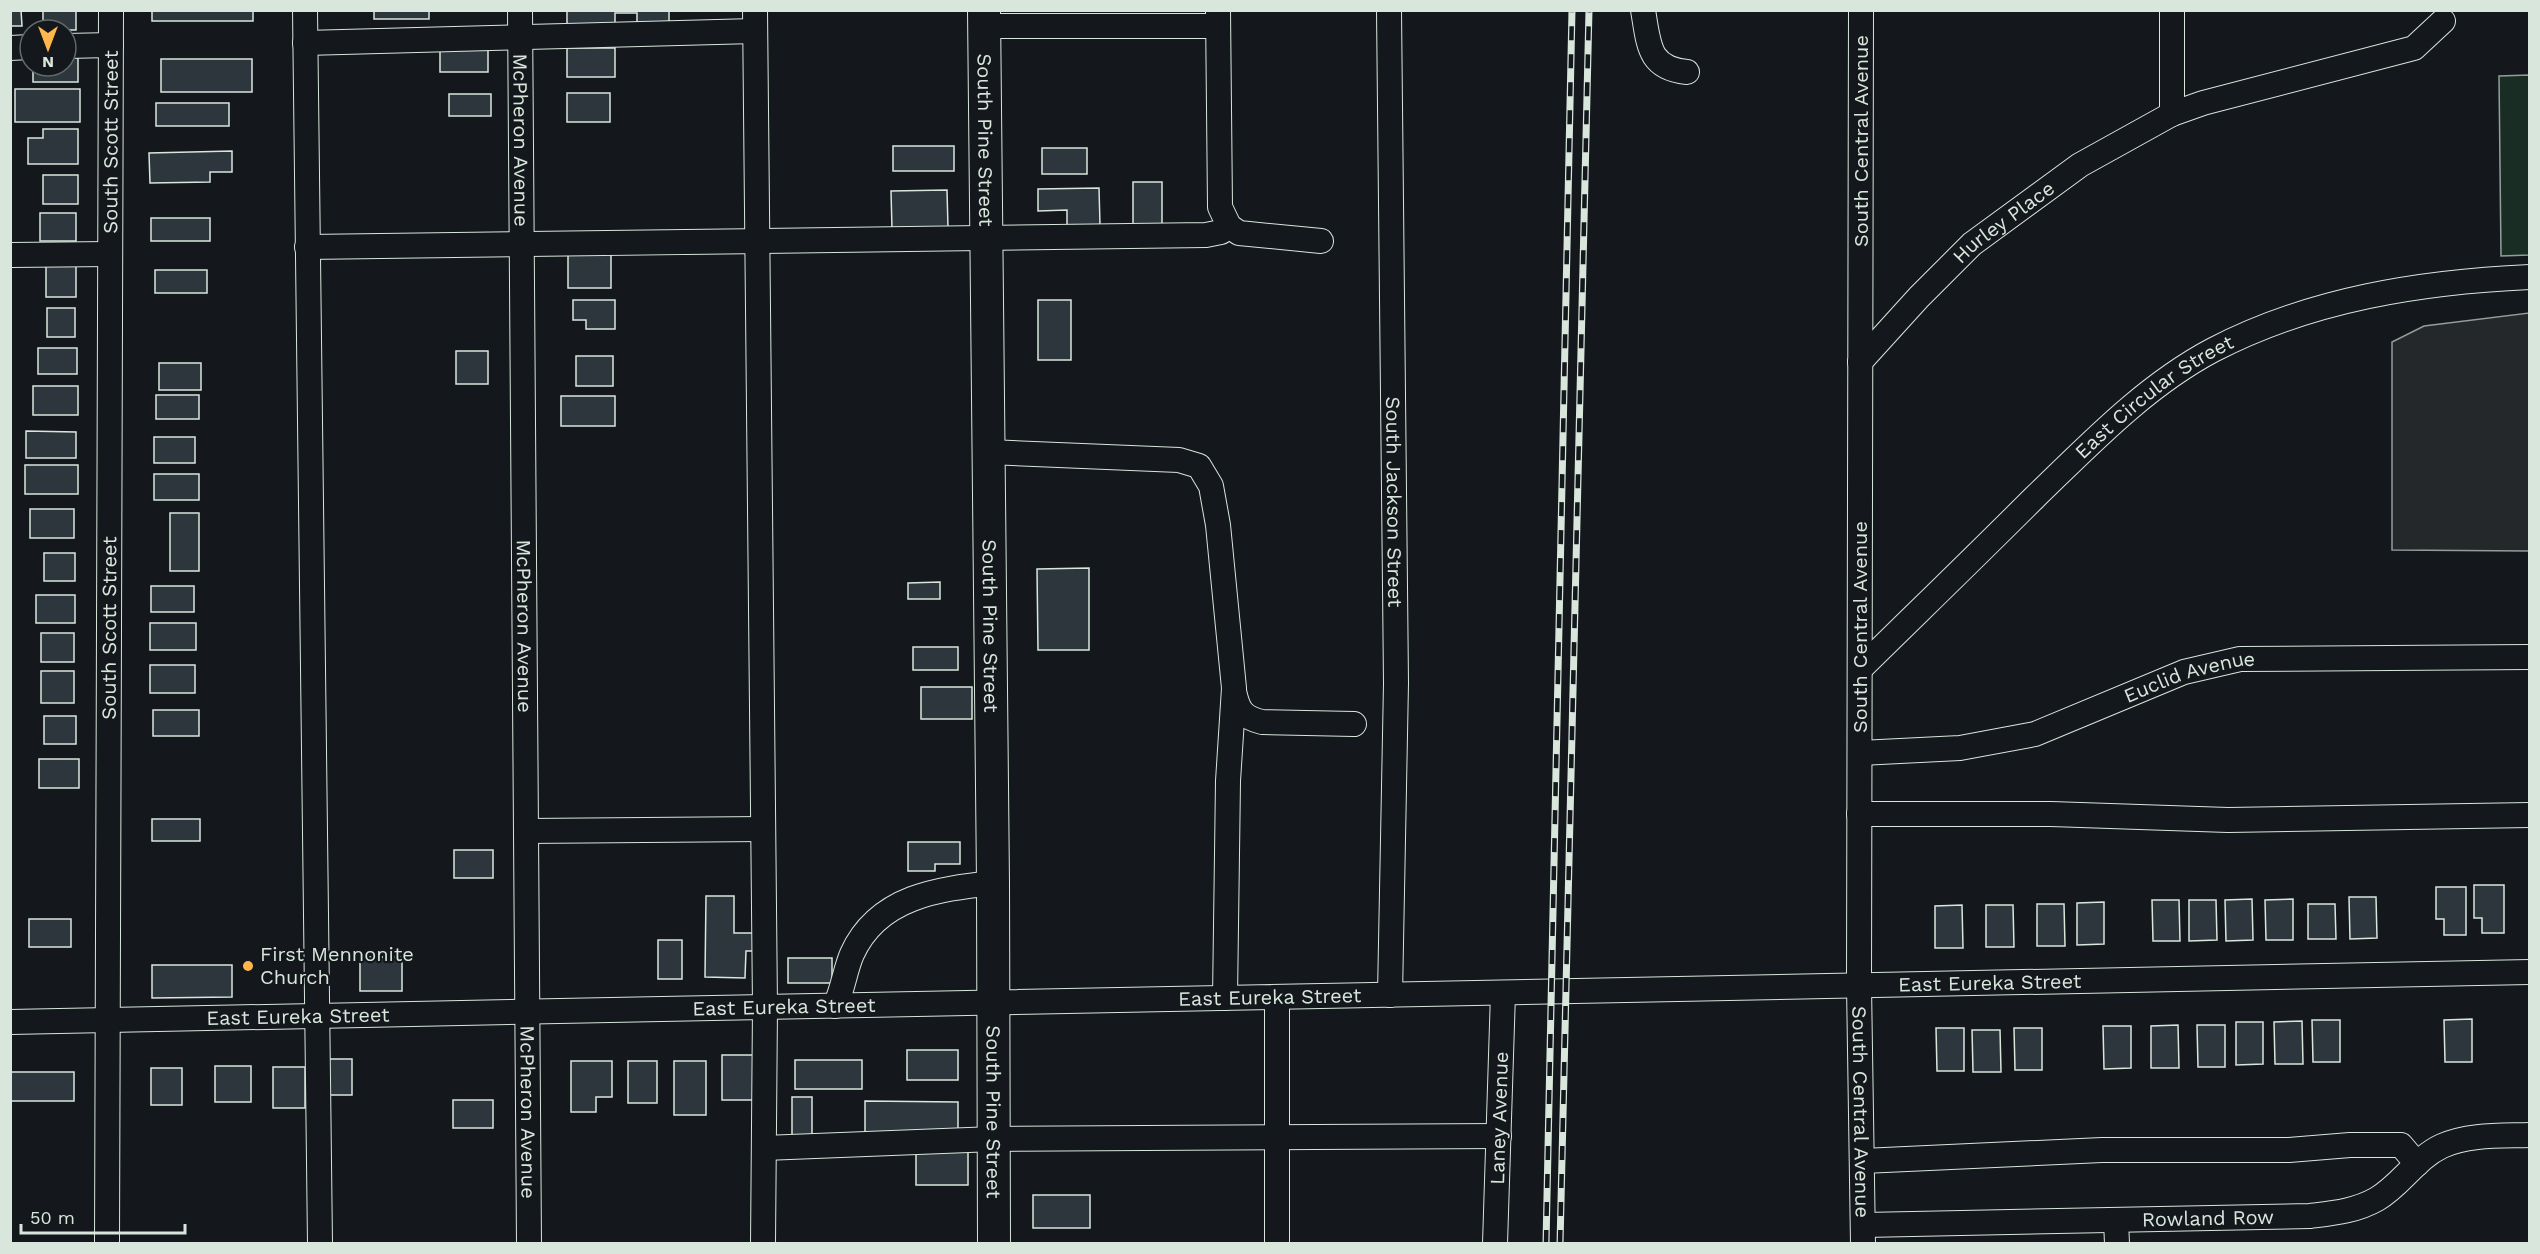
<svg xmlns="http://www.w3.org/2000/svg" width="2540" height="1254" viewBox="0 0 2540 1254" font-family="'Work Sans',sans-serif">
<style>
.green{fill:#1a2d24;stroke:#939e99;stroke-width:1.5}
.parking{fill:#24282b;stroke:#939e99;stroke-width:1.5}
.building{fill:#2c363c;stroke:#d8e6dc;stroke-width:1.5}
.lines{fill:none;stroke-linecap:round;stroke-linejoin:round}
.minor-casing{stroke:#d8e6dc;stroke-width:26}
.major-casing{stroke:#d8e6dc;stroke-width:34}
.minor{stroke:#14181c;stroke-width:24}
.major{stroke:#14181c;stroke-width:32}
.rail-casing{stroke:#d8e6dc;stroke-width:7}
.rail{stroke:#14181c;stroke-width:4.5;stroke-dasharray:14;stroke-linecap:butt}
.poi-dot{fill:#ffb74d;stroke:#14181c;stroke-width:2}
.labels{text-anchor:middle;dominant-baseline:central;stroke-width:4.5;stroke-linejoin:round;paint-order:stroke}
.street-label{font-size:20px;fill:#d8e6dc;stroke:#14181c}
.poi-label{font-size:20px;fill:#d8e6dc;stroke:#14181c;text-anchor:start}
</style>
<rect width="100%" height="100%" fill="#14181c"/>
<path class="green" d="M2529 75V255L2501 256 2499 76Z"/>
<path class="parking" d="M2529 313V551L2392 550V342L2424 326Z"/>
<path class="building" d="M10 10H21L22 26H10Z
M43 10H76V30H43Z
M152 10H253V21H152Z
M374 10H429V19H374Z
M567 10H669V24H637V13H615V26H567Z
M440 42H488V72H440Z
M567 48H615V77H567Z
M66 51H78V82H33V66H66Z
M161 59H252V92H161Z
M15 89H80V122H15Z
M567 93H610V122H567Z
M449 94H491V116H449Z
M156 103H229V126H156Z
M43 129H78V164H28V138H43Z
M893 146H954V171H893Z
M1042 148H1087V174H1042Z
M232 151V172H210V182L150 183 149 153Z
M43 175H78V204H43Z
M1133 182H1162V224H1133Z
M1099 188 1100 225 1067 226V210L1038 211V189Z
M947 190 948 228 892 229 891 191Z
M40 213H76V241H40Z
M151 218H210V241H151Z
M611 253V288H568V254Z
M46 265H76V297H46Z
M155 270H207V293H155Z
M573 300H615V329H586V320H573Z
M1038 300H1071V360H1038Z
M47 308H75V337H47Z
M38 348H77V374H38Z
M456 351H488V384H456Z
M576 356H613V386H576Z
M159 363H201V390H159Z
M33 386H78V415H33Z
M156 395H199V419H156Z
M561 396H615V426H561Z
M26 431 76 432V458H26Z
M154 437H195V463H154Z
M25 465H78V494H25Z
M154 474H199V500H154Z
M30 509H74V538H30Z
M170 513H199V571H170Z
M44 553H75V581H44Z
M1089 568V650H1038L1037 569Z
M940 582V599H908V583Z
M151 586H194V612H151Z
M36 595H75V623H36Z
M150 623H196V650H150Z
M41 633H74V662H41Z
M913 647H958V670H913Z
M150 665H195V693H150Z
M41 671H74V703H41Z
M921 687H972V719H921Z
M153 710H199V736H153Z
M44 716H76V744H44Z
M39 759H79V788H39Z
M152 819H200V841H152Z
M908 842H960V864H935V871H908Z
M454 850H493V878H454Z
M2474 885H2504V933H2482V918H2474Z
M2436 887H2466V935H2444V919H2436Z
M706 896H734V933H757V951H746L745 978 705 977Z
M2349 897H2376L2377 938 2350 939Z
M2252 899 2253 940 2226 941 2225 900Z
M2293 899V940H2266L2265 900Z
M2152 900H2179L2180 941H2153Z
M2189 900H2216L2217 940 2189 941Z
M2104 902V944L2077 945V903Z
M2037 904H2064L2065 946H2037Z
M2308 904H2335L2336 939H2308Z
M1962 905 1963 948H1935V906Z
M1986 905H2013L2014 947H1986Z
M29 919H71V947H29Z
M658 940H682V979H658Z
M360 957H402V991H360Z
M788 958H832V983H788Z
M152 965H232V997L152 998Z
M2472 1019V1062H2445L2444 1020Z
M2312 1020H2340V1062H2313Z
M2302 1021 2303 1064H2275L2274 1022Z
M2236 1022H2263V1064L2236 1065Z
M2178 1025 2179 1068H2151V1026Z
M2197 1025H2225V1067H2198Z
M2103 1026H2131V1068L2104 1069Z
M1936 1028H1964V1071H1937Z
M2014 1028H2042V1070H2015Z
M1972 1030H2000L2001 1072H1973Z
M907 1050H958V1080H907Z
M722 1055H760V1100H722Z
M325 1059H352V1095H325Z
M795 1060H862V1089H795Z
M571 1061H612V1097H596V1112H571Z
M628 1061H657V1103H628Z
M674 1061H706V1115H674Z
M215 1066H251V1102H215Z
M273 1067H305V1108H273Z
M151 1068H182V1105H151Z
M10 1072H74V1101H10Z
M792 1097H812V1135H792Z
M453 1100H493V1128H453Z
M865 1101 958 1102V1137L865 1136Z
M916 1152H968V1185H916Z
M1033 1195H1090V1228H1033Z"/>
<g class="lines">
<defs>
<g id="minor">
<path d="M305 10 320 1244"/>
<path id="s1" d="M520 10 529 1244"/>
<path d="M755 10 765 1007 763 1244"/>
<path d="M1218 10 1220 207 1229 226 1239 233 1321 241"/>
<path id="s2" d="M1389 10 1396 683 1390 995"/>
<path d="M1643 10C1649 45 1648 68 1687 72"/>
<path id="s3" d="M1861 10 1859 985 1863 1244"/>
<path d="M2172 10V114"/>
<path d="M984 26H1218"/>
<path d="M305 43 755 31"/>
<path d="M66 46 111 45"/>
<path d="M10 48 30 47"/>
<path d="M307 247 1206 235 1221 232 1229 226"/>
<path d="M10 255 110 254"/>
<path id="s4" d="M1860 362 1919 297 1972 244 2080 165 2172 114 2203 103 2414 48 2443 21"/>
<path d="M989 452 1179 460 1199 466 1211 486 1218 525 1234 688 1228 781 1225 998"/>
<path id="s5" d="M1860 669C1918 612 1977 555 2035 497 2090 444 2145 386 2213 350 2311 299 2421 282 2530 277"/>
<path d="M1234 691C1238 710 1242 717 1262 722L1354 724"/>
<path id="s6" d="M1860 753 1960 748 2035 734 2184 672 2240 659 2530 657"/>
<path d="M1859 814H2051L2228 820 2530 815"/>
<path d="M526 831 763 829"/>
<path d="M835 1006C843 989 845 970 852 954 878 896 939 889 993 883"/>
<path id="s7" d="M10 1022 2530 972"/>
<path d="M764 1148 994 1139 1499 1136"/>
<path d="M1863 1161 2102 1150H2289L2350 1145H2401L2417 1164"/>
<path d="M2116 1220 2117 1244"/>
<path id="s8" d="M1864 1225 2310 1216C2334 1213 2356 1211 2377 1199 2401 1185 2416 1158 2442 1146 2469 1134 2501 1136 2530 1135"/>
<path id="s9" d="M107 1244 111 10"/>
<path d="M1277 1244V997"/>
<path id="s10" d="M1495 1244 1503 993"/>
</g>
<g id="major">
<path id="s11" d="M984 10 993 883 994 1244"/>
</g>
</defs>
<use href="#minor" class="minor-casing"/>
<use href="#major" class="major-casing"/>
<use href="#minor" class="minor"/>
<use href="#major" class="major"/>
<defs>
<path id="rail" d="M1546 1244 1572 10
M1560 1244 1589 10"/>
</defs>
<use href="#rail" class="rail-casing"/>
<use href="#rail" class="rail"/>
</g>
<circle class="poi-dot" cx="248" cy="966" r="6"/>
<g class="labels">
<g class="street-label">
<text stroke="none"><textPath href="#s9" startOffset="1102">South Scott Street</textPath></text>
<text stroke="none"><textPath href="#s1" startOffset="130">McPheron Avenue</textPath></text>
<text stroke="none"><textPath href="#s11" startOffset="130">South Pine Street</textPath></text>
<text transform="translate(1861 141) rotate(-90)">South Central Avenue</text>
<text stroke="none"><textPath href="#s4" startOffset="201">Hurley Place</textPath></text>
<text stroke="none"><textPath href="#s5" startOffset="402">East Circular Street</textPath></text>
<text stroke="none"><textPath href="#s2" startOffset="492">South Jackson Street</textPath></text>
<text stroke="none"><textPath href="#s9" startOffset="616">South Scott Street</textPath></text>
<text stroke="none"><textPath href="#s1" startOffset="616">McPheron Avenue</textPath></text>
<text stroke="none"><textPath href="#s11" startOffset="616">South Pine Street</textPath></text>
<text transform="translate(1860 627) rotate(-90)">South Central Avenue</text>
<text stroke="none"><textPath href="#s6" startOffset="342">Euclid Avenue</textPath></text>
<text stroke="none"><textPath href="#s7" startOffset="1980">East Eureka Street</textPath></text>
<text stroke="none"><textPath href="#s7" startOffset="1260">East Eureka Street</textPath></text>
<text stroke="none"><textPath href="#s7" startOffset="774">East Eureka Street</textPath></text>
<text stroke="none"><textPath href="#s7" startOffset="288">East Eureka Street</textPath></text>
<text stroke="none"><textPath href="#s1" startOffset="1102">McPheron Avenue</textPath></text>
<text stroke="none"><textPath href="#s11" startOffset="1102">South Pine Street</textPath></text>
<text stroke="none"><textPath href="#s3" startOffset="1102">South Central Avenue</textPath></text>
<text stroke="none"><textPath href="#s10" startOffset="126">Laney Avenue</textPath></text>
<text stroke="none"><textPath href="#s8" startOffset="344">Rowland Row</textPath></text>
</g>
<g class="poi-label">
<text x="260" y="954">First Mennonite<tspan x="260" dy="23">Church</tspan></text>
</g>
</g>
<rect width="2540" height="1254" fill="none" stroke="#d8e6dc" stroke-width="24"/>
<g transform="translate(48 48) rotate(180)"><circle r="28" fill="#14181c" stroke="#626a69" stroke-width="1.5"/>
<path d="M0-4.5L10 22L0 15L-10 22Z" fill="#ffb74d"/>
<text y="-9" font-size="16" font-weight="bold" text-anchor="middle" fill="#d8e6dc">N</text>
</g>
<path d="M21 1224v9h164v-9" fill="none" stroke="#d8e6dc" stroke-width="3"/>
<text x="30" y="1224" font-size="18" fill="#d8e6dc" stroke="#14181c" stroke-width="4.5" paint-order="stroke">50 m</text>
</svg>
